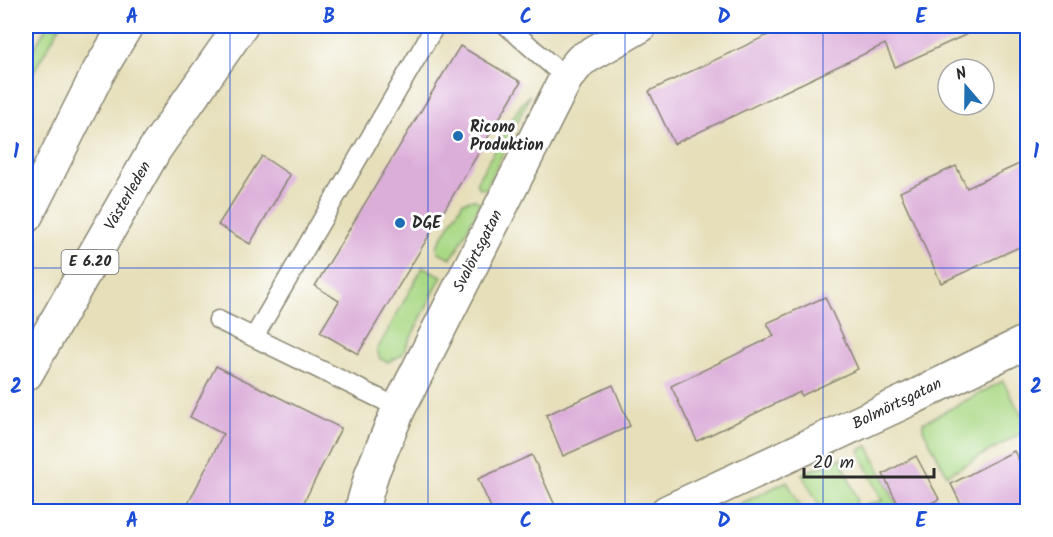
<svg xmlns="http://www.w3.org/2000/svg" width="1053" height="537" viewBox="0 0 1053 537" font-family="Kalam,sans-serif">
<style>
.green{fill:#aad986;stroke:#6a8258;stroke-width:1.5}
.building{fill:#dbadd9}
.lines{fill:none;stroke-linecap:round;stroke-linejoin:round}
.service-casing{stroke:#888572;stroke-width:21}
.minor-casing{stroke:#888572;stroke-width:36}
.trunk-casing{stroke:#888572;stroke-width:36}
.service{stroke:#fff;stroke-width:18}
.minor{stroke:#fff;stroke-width:33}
.trunk{stroke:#fff;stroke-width:33}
.grid{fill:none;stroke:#1d4ed8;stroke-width:1.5;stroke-opacity:0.55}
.poi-dot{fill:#1f6fb2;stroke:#fff;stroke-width:2}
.labels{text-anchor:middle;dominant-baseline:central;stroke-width:6;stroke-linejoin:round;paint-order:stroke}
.shield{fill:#fff;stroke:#6b6b6b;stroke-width:1.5}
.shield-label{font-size:15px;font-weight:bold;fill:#2b2b2b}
.poi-label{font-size:16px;font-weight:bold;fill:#2b2b2b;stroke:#fff;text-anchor:start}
.street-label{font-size:16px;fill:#2b2b2b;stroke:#fff}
.neatline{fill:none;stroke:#1d4ed8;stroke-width:2}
.grid-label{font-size:20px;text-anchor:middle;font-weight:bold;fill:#1d4ed8}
</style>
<rect width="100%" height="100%" fill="#fff"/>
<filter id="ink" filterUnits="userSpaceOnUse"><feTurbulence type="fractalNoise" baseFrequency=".0167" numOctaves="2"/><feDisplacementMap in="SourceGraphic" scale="12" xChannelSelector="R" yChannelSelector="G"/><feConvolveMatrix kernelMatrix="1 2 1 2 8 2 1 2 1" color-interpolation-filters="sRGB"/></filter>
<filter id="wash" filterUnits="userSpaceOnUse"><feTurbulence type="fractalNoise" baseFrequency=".008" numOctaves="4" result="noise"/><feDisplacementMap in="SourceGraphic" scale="24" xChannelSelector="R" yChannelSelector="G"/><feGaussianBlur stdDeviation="1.35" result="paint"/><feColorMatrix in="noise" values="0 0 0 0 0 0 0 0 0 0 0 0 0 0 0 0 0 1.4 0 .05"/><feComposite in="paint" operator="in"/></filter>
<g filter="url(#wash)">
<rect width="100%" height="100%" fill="#e6dfba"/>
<path class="green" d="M47 26H60L26 85V62Z
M530 95 486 189 479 188 476 183 520 106Z
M474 199 480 203 457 250 451 258 438 252 437 246 463 202Z
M423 267 442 276 402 355 388 362 380 359 377 350Z
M1003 381 1021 414 1027 411V445L1021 433 947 475 923 429V423Z
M868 446 900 511H868L866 504 882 501 859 450Z
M841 458 857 499 854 511H822L802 474Z
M787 481 803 511H726Z"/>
<g id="blocks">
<path class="building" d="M787 26H985L895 67 885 44 674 144 649 91Z
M460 46 521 82 358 354 320 332 339 301 315 286Z
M262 156 290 175 250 244 218 225Z
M1028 160V243L941 283 900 192 956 166 967 188Z
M825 297 858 369 801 396 800 392 697 441 671 386 774 336 767 323Z
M216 366 341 428 299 512H184L223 434 190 417Z
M613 385 630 426 563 456 546 415Z
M1014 451 1028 477V512H965L951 484Z
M532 455 558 512H493L478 479Z
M916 456 939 499 915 512H902L883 474Z"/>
</g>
</g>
<g filter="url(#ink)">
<use href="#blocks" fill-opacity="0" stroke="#888572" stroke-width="1.5"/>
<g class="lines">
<defs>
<path id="service" d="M507 26 566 78
M218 320 399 408
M254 337 435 26"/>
<path id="minor" d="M361 512 372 473 399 408 566 78 581 60 640 26
M667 512 906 401 1028 341"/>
<path id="trunk" d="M26 216 98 73 126 26
M26 374 155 149 241 26"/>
</defs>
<use href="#service" class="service-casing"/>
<use href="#minor" class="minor-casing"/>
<use href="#trunk" class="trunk-casing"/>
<use href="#service" class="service"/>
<use href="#minor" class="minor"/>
<use href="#trunk" class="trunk"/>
</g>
</g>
<path class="grid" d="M230 26V512M428 26V512M625 26V512M823 26V512M26 268H1028"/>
<g class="poi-dot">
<circle cx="458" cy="136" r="6"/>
<circle cx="400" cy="223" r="6"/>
</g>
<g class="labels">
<rect class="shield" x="61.5" y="250" width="57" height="24" rx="4.5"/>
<g class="shield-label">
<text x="90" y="262">E 6.20</text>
</g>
<g class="poi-label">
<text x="470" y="127">Ricono<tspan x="470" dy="18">Produktion</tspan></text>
<text x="412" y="223">DGE</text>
</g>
<g class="street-label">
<text transform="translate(128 196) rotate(-60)">Västerleden</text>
<text transform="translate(478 251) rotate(-63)">Svalörtsgatan</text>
<text transform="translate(897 404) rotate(-26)">Bolmörtsgatan</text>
</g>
</g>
<rect width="1053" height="537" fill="none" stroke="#fff" stroke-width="66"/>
<g transform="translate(966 87) rotate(340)"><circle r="28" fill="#ffffff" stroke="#aaaaaa" stroke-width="1.5"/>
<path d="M0-4.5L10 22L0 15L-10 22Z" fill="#1f6fb2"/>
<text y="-9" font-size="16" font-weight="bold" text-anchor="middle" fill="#2b2b2b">N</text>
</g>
<path d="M804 468v9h130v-9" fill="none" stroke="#2b2b2b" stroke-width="3"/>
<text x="813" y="468" font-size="18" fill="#2b2b2b" stroke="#ffffff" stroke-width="4.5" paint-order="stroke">20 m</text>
<rect x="33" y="33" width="987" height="471" class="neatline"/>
<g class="grid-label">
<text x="132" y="23">A</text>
<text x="329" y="23">B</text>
<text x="526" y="23">C</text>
<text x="724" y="23">D</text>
<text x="921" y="23">E</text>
<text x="16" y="158">1</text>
<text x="1036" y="158">1</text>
<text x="16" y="393">2</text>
<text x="1036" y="393">2</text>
<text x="132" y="527">A</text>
<text x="329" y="527">B</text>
<text x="526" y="527">C</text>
<text x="724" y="527">D</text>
<text x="921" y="527">E</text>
</g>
</svg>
